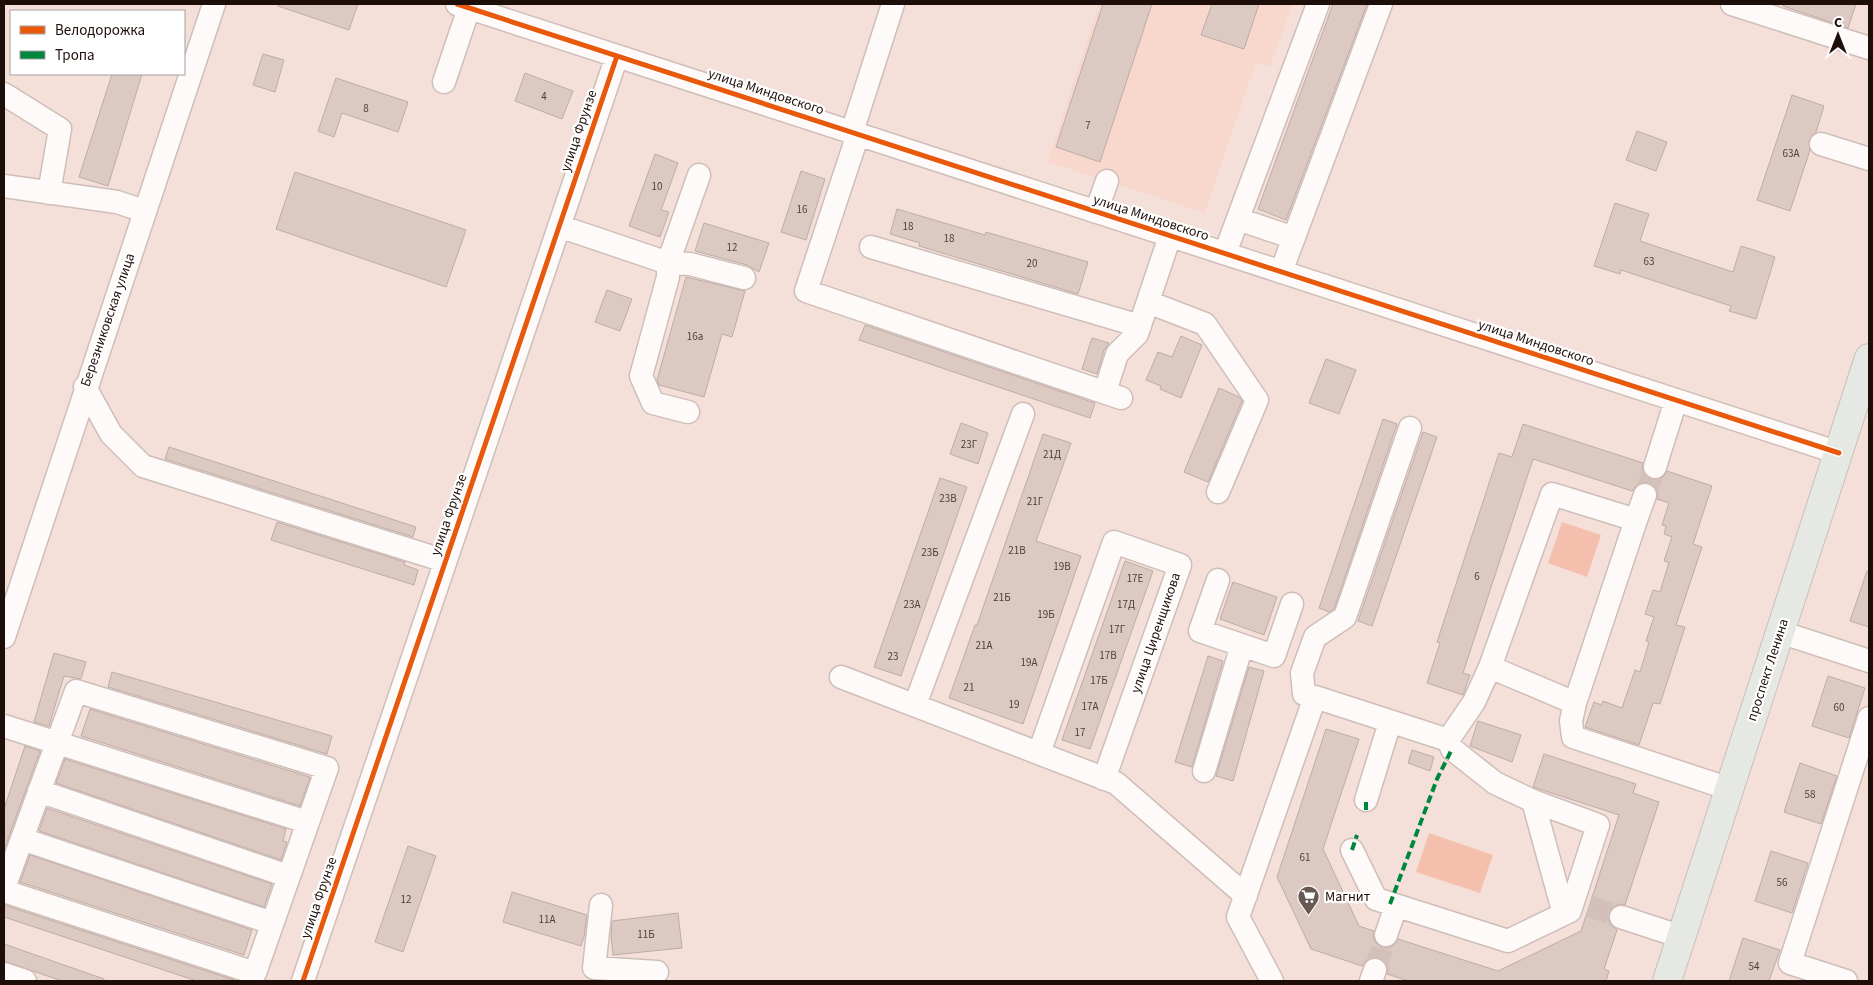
<svg xmlns="http://www.w3.org/2000/svg" width="1873" height="985" viewBox="0 0 1873 985" font-family="'Source Sans 3',sans-serif">
<style>
.built{fill:#f8d7cd}
.green{fill:#f5bfae}
.building{fill:#dcc9c2;stroke:#bdaca6}
.lines{fill:none;stroke-linecap:round;stroke-linejoin:round}
.minor-tunnel{stroke:#d4c0ba;stroke-width:22;stroke-dasharray:22 11;stroke-linecap:butt}
.minor-casing{stroke:#cfbeb8;stroke-width:25}
.major-casing{stroke:#c9bfbc;stroke-width:30}
.minor{stroke:#fdfaf9;stroke-width:22}
.major{stroke:#e6e8e4;stroke-width:28}
.quiet{stroke:#00873e;stroke-width:4;stroke-dasharray:8 4;stroke-linecap:butt}
.cycleway-casing{stroke:#fff;stroke-width:8}
.cycleway{stroke:#e8590c;stroke-width:5}
.labels{text-anchor:middle;dominant-baseline:central;stroke-width:4.5;stroke-linejoin:round;paint-order:stroke}
.number-label{font-size:11px;fill:#4f3f39}
.street-label{font-size:14px;fill:#1d0e09;stroke:#fff}
.poi-label{font-size:14px;fill:#1d0e09;stroke:#fff;text-anchor:start}
</style>
<rect width="100%" height="100%" fill="#f4e0d9"/>
<path class="built" d="M1099 4H1292L1270 67 1256 62 1205 213 1048 162Z"/>
<path class="green" d="M1562 522 1601 535 1587 577 1548 563Z
M1429 833 1493 855 1480 893 1416 872Z"/>
<path class="building" d="M278 4H358L349 30 278 6Z
M1103 4H1152L1100 162 1056 147Z
M1212 4H1259L1244 49 1201 35Z
M1333 4H1367L1286 220 1258 209Z
M1783 4H1856L1848 28 1783 6Z
M263 54 284 60 275 92 253 85Z
M525 73 573 91 562 119 515 101Z
M112 74H142L108 186 79 177Z
M336 78 408 102 398 132 342 113 334 137 318 131Z
M1792 95 1824 106 1816 132 1809 140 1810 150 1790 211 1757 200Z
M1637 131 1667 142 1656 171 1626 160Z
M655 154 678 163 661 210 669 212 660 237 629 226Z
M801 171 825 179 806 240 781 232Z
M295 172 466 230 446 287 276 229Z
M1615 203 1649 214 1640 241 1733 272 1741 246 1775 257 1756 319 1729 311 1731 306 1621 270 1620 274 1594 266Z
M897 209 985 235 986 232 1088 262 1078 294 919 246 920 243 890 234Z
M704 223 769 243 759 272 747 265 695 251Z
M686 277 745 291 732 337 722 334 704 397 659 385 657 380Z
M607 290 632 299 620 331 595 322Z
M865 325 1095 403 1090 418 859 340Z
M1181 336 1202 345 1181 398 1160 389 1161 386 1146 380 1158 352 1172 357Z
M1092 338 1109 343 1104 350 1097 374 1082 369Z
M1326 359 1356 370 1339 414 1309 403Z
M1219 388 1239 397 1242 401 1208 482 1184 472Z
M1383 419 1397 424 1334 609 1329 612 1319 608Z
M961 423 988 433 978 464 950 454Z
M1523 424 1643 463 1642 470 1646 476 1651 479 1658 480 1664 476 1667 471 1712 486 1693 544 1702 547 1676 625 1685 627 1660 704 1653 703 1639 745 1585 727 1594 702 1601 705 1603 701 1622 708 1635 670 1640 672 1649 642 1646 641 1654 617 1645 614 1653 590 1660 592 1669 562 1664 561 1672 537 1664 534 1666 526 1662 525 1669 503 1657 499 1658 493 1655 487 1649 483 1643 482 1637 485 1632 491 1533 459 1463 673 1470 675 1463 695 1427 683 1440 643 1437 642 1499 453 1512 457Z
M1423 432 1437 437 1372 626 1358 621Z
M1043 434 1071 443 1036 541 1081 556 1023 724 949 698 975 625H977Z
M169 447 416 527 413 537 165 459Z
M940 478 967 487 901 676 874 667Z
M277 522 405 562 404 565 418 570 414 585 271 540Z
M1125 561 1153 571 1090 749 1062 740Z
M1867 571H1869V627L1850 621Z
M1233 582 1277 597 1264 635 1220 619Z
M54 653 86 662 81 679 64 676 49 726 34 722Z
M1208 656 1223 661 1192 767 1175 762Z
M1249 667 1264 671 1233 781 1216 776Z
M112 672 332 736 327 754 108 687Z
M1828 676 1865 688 1849 738 1812 726Z
M90 709 310 777 300 806 81 736Z
M1478 721 1521 735 1512 762 1470 746Z
M1326 729 1359 739 1323 849 1359 926 1374 931 1373 937 1376 943 1382 948H1388L1394 945 1398 939 1498 971 1581 931 1619 815 1533 787 1544 754 1636 784 1633 793 1659 802 1625 905 1619 904 1613 907 1608 913V919L1611 925 1617 930 1604 969 1609 971 1606 981H1409L1387 974 1388 968 1385 962 1379 958 1373 957 1367 960 1362 966 1311 949 1277 877Z
M25 746 40 751 4 850V809Z
M1412 750 1434 757 1430 771 1408 763Z
M65 759 286 829 283 841 287 842 281 860 56 783Z
M1800 763 1837 776 1821 824 1784 812Z
M47 808 272 884 264 907 39 831Z
M408 846 436 856 403 952 375 942Z
M1771 851 1808 863 1792 913 1755 901Z
M30 855 252 930 244 955 20 882Z
M512 892 587 915 584 937 581 946 503 922Z
M4 905 234 980 197 981 4 917Z
M678 913 682 948 613 955 611 936 612 921Z
M1743 938 1780 950 1769 981H1729Z
M4 944 104 979V981H62L4 961Z"/>
<g class="lines">
<path class="minor-tunnel" d="M1645 495 1655 467
M1589 906 1621 917
M1375 970 1386 935"/>
<defs>
<path id="minor" d="M457 4 1839 453
M1732 4 1869 48
M444 82 469 8
M4 94 60 129 49 193
M852 132 893 4
M858 134 806 291 1121 398
M1821 144 1869 159
M4 186 117 202 144 211
M1096 212 1107 181
M1238 219 1294 238
M559 226 668 263 699 175
M871 247 1140 326
M1225 253 1318 4
M1281 272 1381 4
M1148 302 1205 324 1257 400 1218 492
M85 387 111 434 143 466 445 561
M1105 392 1117 354 1137 334 1170 236
M688 412 653 403 641 376 668 277V263L690 264 744 278
M1655 467 1676 400
M1636 520 1645 495
M1218 580 1200 631 1274 656 1292 604
M1780 632 1869 661
M4 637 214 4
M1490 667 1575 703
M841 677 1116 783 1246 896
M1315 697 1304 694 1302 673 1315 637 1345 617 1410 428
M915 705 1023 414
M4 726 307 822
M1448 740 1474 702 1490 667 1552 494 1636 520 1575 703 1571 721 1573 737 1730 789
M1039 753 1114 542 1180 565 1104 779
M1204 771 1242 645
M39 791 288 876
M1366 800 1390 722
M1533 801 1564 914
M22 839 272 923
M4 888 76 691 327 768 255 973 4 891
M601 905 594 968 657 972
M1621 917 1682 937
M1386 935 1396 906
M4 974 25 981
M303 981 617 56
M1272 981 1238 917 1315 697 1448 740 1452 749 1495 783 1533 801 1598 825 1570 911 1508 941 1376 899 1352 850
M1371 981 1375 970
M1846 981 1790 963 1869 718"/>
<path id="major" d="M1667 981 1869 358"/>
</defs>
<use href="#minor" class="minor-casing"/>
<use href="#major" class="major-casing"/>
<use href="#minor" class="minor"/>
<use href="#major" class="major"/>
<path class="quiet" d="M1366 810V800
M1352 850 1357 835
M1390 904 1437 779 1452 749"/>
<defs>
<path id="cycleway" d="M457 4 1839 453
M303 981 617 56"/>
</defs>
<use href="#cycleway" class="cycleway-casing"/>
<use href="#cycleway" class="cycleway"/>
</g>
<defs>
<symbol id="supermarket-pin" viewBox="-11 -11 22 30"><path d="M0 17L-7.5 6A9.5 9.5 0 1 1 7.5 6Z" fill="#685852" stroke="#fff"/><path d="M-6-5.5h2.5l.6 2H6L4.5 2H-2.5L-4.4-4H-6ZM-1.5 3.2a1.3 1.3 0 1 0 .1 0ZM3 3.2a1.3 1.3 0 1 0 .1 0Z" fill="#fff"/></symbol>
</defs>
<g fill-rule="evenodd">
<use href="#supermarket-pin" x="1296" y="884" width="25" height="34"/>
</g>
<g class="labels">
<g class="number-label">
<text x="544" y="96">4</text>
<text x="366" y="108">8</text>
<text x="1088" y="125">7</text>
<text x="1791" y="153">63А</text>
<text x="657" y="186">10</text>
<text x="802" y="209">16</text>
<text x="908" y="226">18</text>
<text x="949" y="238">18</text>
<text x="732" y="247">12</text>
<text x="1649" y="261">63</text>
<text x="1032" y="263">20</text>
<text x="695" y="336">16а</text>
<text x="969" y="444">23Г</text>
<text x="1052" y="454">21Д</text>
<text x="948" y="498">23В</text>
<text x="1035" y="501">21Г</text>
<text x="1017" y="550">21В</text>
<text x="930" y="552">23Б</text>
<text x="1062" y="566">19В</text>
<text x="1477" y="576">6</text>
<text x="1135" y="578">17Е</text>
<text x="1002" y="597">21Б</text>
<text x="912" y="604">23А</text>
<text x="1126" y="604">17Д</text>
<text x="1046" y="614">19Б</text>
<text x="1117" y="629">17Г</text>
<text x="984" y="645">21А</text>
<text x="1108" y="655">17В</text>
<text x="893" y="656">23</text>
<text x="1029" y="662">19А</text>
<text x="1099" y="680">17Б</text>
<text x="969" y="687">21</text>
<text x="1014" y="704">19</text>
<text x="1090" y="706">17А</text>
<text x="1839" y="707">60</text>
<text x="1080" y="732">17</text>
<text x="1810" y="794">58</text>
<text x="1305" y="857">61</text>
<text x="1782" y="882">56</text>
<text x="406" y="899">12</text>
<text x="547" y="919">11А</text>
<text x="646" y="934">11Б</text>
<text x="1754" y="966">54</text>
</g>
<g class="street-label">
<text transform="translate(766 92) rotate(18)">улица Миндовского</text>
<text transform="translate(579 131) rotate(-71)">улица Фрунзе</text>
<text transform="translate(1151 218) rotate(18)">улица Миндовского</text>
<text transform="translate(108 320) rotate(-71)">Березниковская улица</text>
<text transform="translate(1536 343) rotate(18)">улица Миндовского</text>
<text transform="translate(449 515) rotate(-71)">улица Фрунзе</text>
<text transform="translate(1156 633) rotate(-71)">улица Циренщикова</text>
<text transform="translate(1768 670) rotate(-72)">проспект Ленина</text>
<text transform="translate(319 898) rotate(-71)">улица Фрунзе</text>
</g>
<g class="poi-label">
<text x="1325" y="897">Магнит</text>
</g>
</g>
<rect width="1873" height="985" fill="none" stroke="#1d0e09" stroke-width="10"/>
<rect x="10" y="10" width="175" height="65" fill="#ffffff" stroke="#a59f9d"/>
<rect x="20" y="26" width="25" height="8" fill="#e8590c" stroke="#a59f9d"/>
<text x="55" y="35" font-size="15" fill="#1d0e09">Велодорожка</text>
<rect x="20" y="51" width="25" height="8" fill="#00873e" stroke="#a59f9d"/>
<text x="55" y="60" font-size="15" fill="#1d0e09">Тропа</text>
<g transform="translate(1838 35)" stroke="#ffffff" stroke-width="4" paint-order="stroke">
<path d="M0-4L9 19L0 12L-9 19Z" fill="#1d0e09"/>
<text y="-8" font-size="14" font-weight="bold" text-anchor="middle" fill="#1d0e09">С</text>
</g>
</svg>
